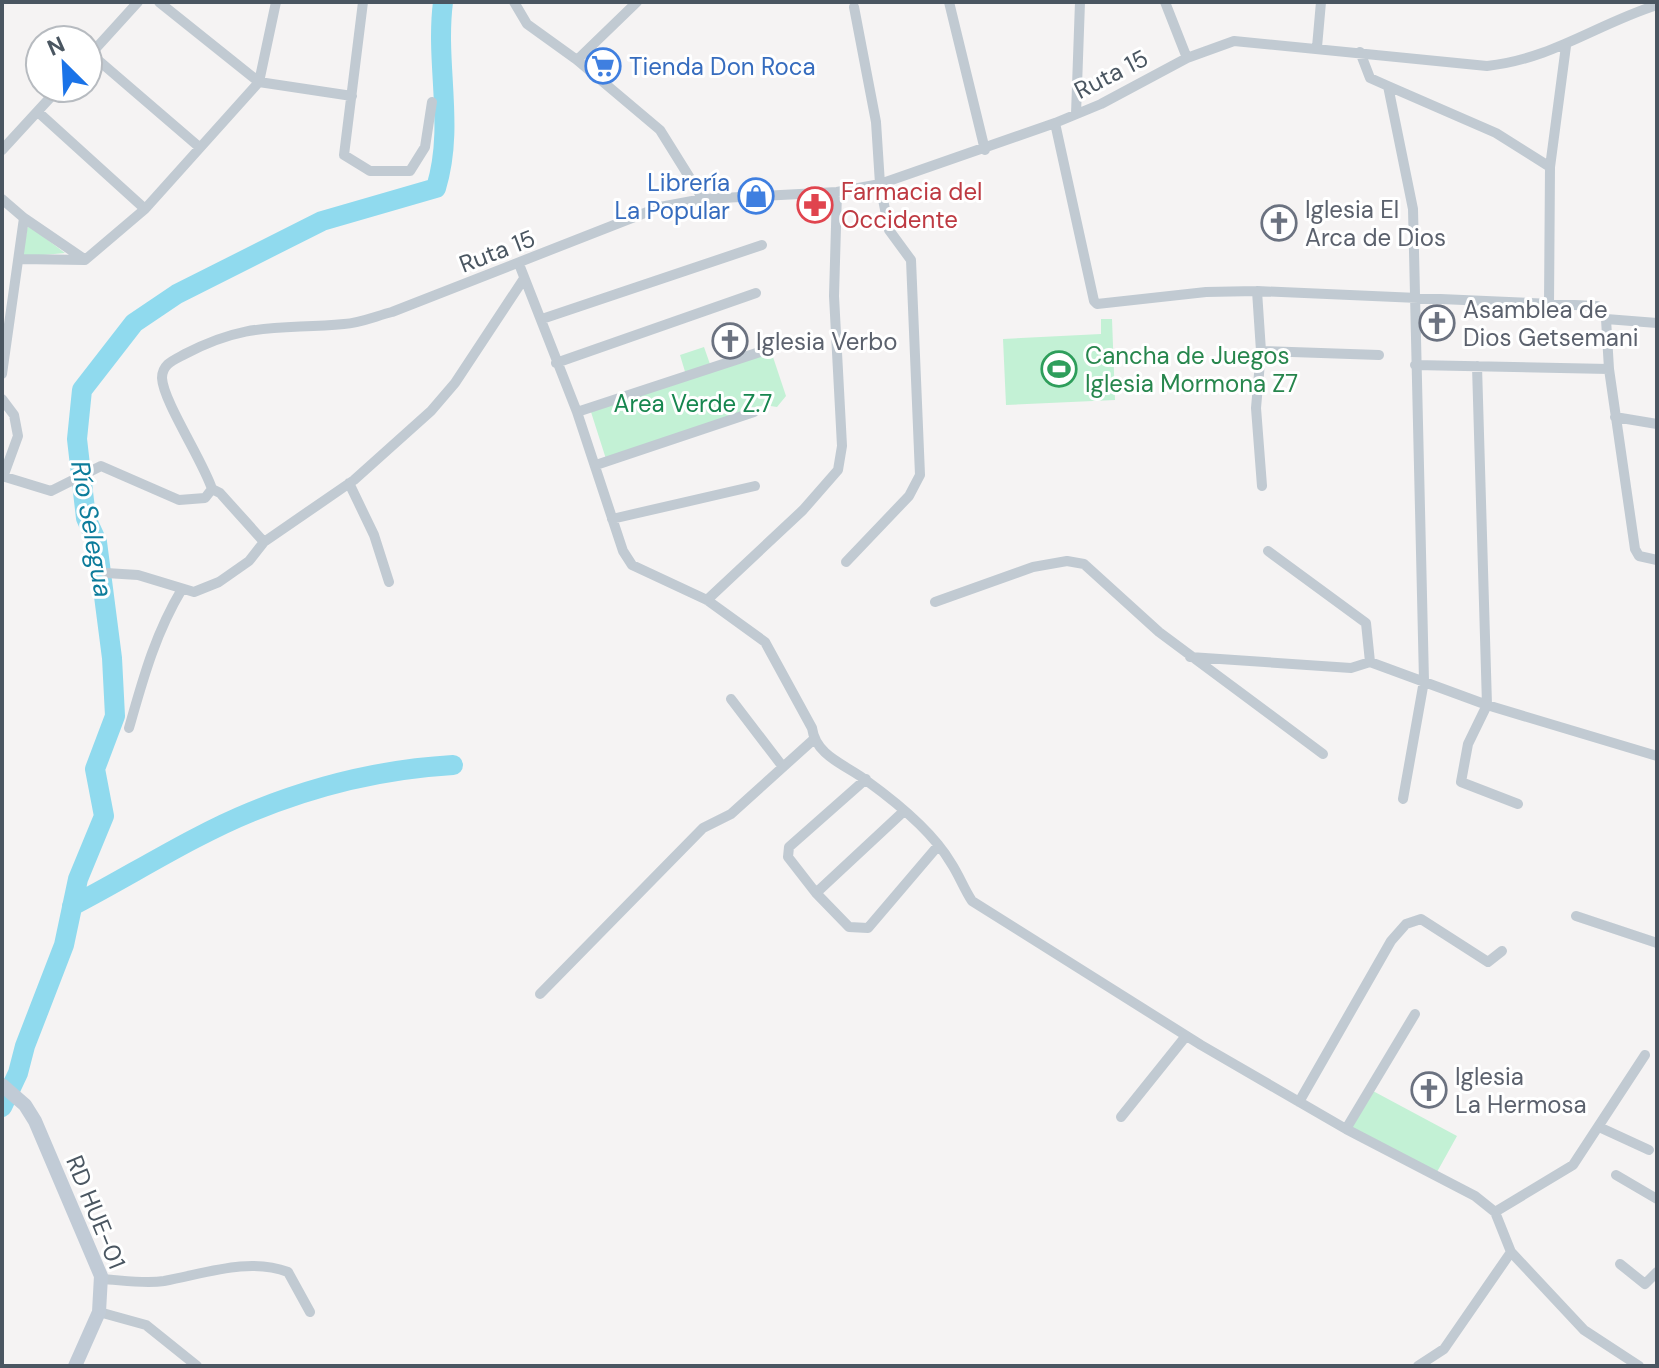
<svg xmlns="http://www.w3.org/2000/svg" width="1659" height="1368" viewBox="0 0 1659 1368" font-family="'DM Sans',sans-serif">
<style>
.green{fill:#c3f1d5}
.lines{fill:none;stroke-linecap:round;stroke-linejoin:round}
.river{stroke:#90daee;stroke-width:20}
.street{stroke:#c1cad2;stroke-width:10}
.secondary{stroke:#c1cbd6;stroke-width:14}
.labels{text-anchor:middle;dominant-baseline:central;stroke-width:6;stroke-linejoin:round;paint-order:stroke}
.shop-label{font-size:24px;fill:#366cbe;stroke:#fff;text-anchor:start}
.street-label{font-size:24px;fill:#4a5661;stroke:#fff}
.health-label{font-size:24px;fill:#be3a42;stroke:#fff;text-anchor:start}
.worship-label{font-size:24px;fill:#5b616d;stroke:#fff;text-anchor:start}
.leisure-label{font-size:24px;fill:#27864d;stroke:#fff;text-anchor:start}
.park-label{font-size:24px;fill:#17864f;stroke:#fff}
.water-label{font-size:26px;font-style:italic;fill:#0c7c9b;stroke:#fff}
</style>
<rect width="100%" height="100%" fill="#f5f3f3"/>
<path class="green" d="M28 225 65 253 22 257Z
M1101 319H1112L1115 400 1006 405 1003 339 1101 334Z
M704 347 711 367 686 375 680 355Z
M771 351 786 396 777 407 764 405 606 459 591 412Z
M1373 1091 1457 1136 1437 1172 1348 1128Z"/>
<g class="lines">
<path class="river" d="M72 906C130 876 192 836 251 812 314 786 385 769 453 765
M2 1107 18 1073 25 1046 64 945 78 879 104 816 95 769 115 716 112 658 97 542 86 518 77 439 82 390 134 323 177 294 322 221 436 188C455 126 435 65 443 2"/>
<path class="street" d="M159 2 259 82 352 96
M363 2 344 155 370 171H410L425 147 432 102
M514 2 527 24 577 60 660 130 703 199
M949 2 985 150
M1165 2 1187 58
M1317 47 1321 2
M1360 52 1370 78 1388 86 1413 209 1424 681 1403 799
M91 54 198 146
M88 57 138 2
M577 60 637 2
M1388 86 1496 133 1550 167
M38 112 145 209
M1076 114 1080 2
M1055 123 1094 301 1097 304 1206 292 1257 291 1597 306 1606 319 1609 369 1635 549 1639 556 1657 560
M2 150 59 88
M2 199 24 218 84 259
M20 259 85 260 145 209 259 82 276 2
M519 264 577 412 623 551 632 565 707 600 765 642 812 728C816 757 847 765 867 781 896 802 933 832 951 863 959 875 964 889 972 901L1201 1045 1346 1129 1475 1196 1495 1212 1511 1252 1584 1330 1639 1366
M1257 291 1261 351 1256 408 1262 486
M1549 305 1550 167 1566 46
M542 319 762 245
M1606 319 1657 323
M1261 351 1379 355
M556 363 756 293
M1415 365 1609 369
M1477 366 1487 705 1468 744 1461 782 1518 804
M2 374 24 218
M2 399 14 415 18 436 3 477
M577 412 772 348
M1615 417 1657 424
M596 465 754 412
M2 476 51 491 101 466 179 500 205 498 212 489C203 461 163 401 162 378 162 364 174 360 185 354 248 321 278 330 344 324 360 323 376 316 392 312L660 207 703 199 837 192 880 184 1055 123 1101 104 1187 58 1234 41 1487 66C1552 59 1597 24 1657 5
M349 483 374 535 389 582
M212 489 220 493 264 542
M612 519 755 486
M1268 551 1366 623 1370 662
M846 562 909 496 920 475 911 260 889 230 880 184 876 122 854 7
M106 573 138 575 194 592 219 582 249 561 264 542 354 480 431 411 455 383 523 280
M707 600 803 510 838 470 842 446 834 296 837 192
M935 602 1033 567 1067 561 1084 564 1159 632 1323 754
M1190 657 1351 668 1370 662 1487 705 1657 756
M731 699 783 767
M129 728C143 679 155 634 182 589
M903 812 816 893 849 927 868 928 937 847
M816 893 788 857 789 847 866 779
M1576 916 1657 943
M540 994 703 828 731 814 813 740
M1299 1102 1391 941 1406 924 1421 919 1488 962 1502 951
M1121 1117 1186 1036
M1599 1127 1649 1150
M1346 1129 1415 1014
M1616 1175 1657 1199
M1495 1212 1573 1165 1645 1055
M1620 1264 1645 1284 1657 1272
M101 1279C121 1280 144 1284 164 1281 204 1274 248 1257 288 1272L310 1312
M99 1312 146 1325 197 1366
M1418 1366 1444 1349 1511 1252"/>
<path class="secondary" d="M2 1085 25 1105 35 1121 101 1276 99 1312 75 1366"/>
</g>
<defs>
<symbol id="supermarket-ring" viewBox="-11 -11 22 22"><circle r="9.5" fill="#fff" stroke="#3f7fe0" stroke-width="1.5"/><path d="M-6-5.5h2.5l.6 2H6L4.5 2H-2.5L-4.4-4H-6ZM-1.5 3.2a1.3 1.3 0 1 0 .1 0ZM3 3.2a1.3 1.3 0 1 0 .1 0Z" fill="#3f7fe0"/></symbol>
<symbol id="shop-ring" viewBox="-11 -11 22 22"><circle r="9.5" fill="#fff" stroke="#3f7fe0" stroke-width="1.5"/><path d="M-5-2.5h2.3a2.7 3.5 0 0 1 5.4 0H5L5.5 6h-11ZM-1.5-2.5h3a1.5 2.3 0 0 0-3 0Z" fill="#3f7fe0"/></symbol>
<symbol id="pharmacy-ring" viewBox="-11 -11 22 22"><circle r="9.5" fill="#fff" stroke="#e0444e" stroke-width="1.5"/><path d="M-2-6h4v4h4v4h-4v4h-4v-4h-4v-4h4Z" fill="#e0444e"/></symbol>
<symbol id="church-ring" viewBox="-11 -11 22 22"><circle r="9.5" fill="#fff" stroke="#6b7280" stroke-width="1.5"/><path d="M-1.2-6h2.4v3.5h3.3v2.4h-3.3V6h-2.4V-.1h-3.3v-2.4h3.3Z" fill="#6b7280"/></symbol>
<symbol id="stadium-ring" viewBox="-11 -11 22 22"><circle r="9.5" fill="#fff" stroke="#2e9e5b" stroke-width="1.5"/><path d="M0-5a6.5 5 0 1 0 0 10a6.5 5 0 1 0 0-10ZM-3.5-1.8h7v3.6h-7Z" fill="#2e9e5b"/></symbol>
</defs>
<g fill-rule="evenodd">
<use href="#supermarket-ring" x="583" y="46" width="40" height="40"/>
<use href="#shop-ring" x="736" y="176" width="40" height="40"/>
<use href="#pharmacy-ring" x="795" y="185" width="40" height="40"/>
<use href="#church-ring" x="1259" y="203" width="40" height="40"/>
<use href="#church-ring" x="1417" y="303" width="40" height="40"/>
<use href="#church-ring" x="710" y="321" width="40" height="40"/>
<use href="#stadium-ring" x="1039" y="349" width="40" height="40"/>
<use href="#church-ring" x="1409" y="1070" width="40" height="40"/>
</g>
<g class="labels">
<g class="shop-label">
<text x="629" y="66">Tienda Don Roca</text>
<text x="730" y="182" text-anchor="end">Librería<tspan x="730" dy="28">La Popular</tspan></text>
</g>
<g class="street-label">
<text transform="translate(1111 74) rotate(-27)">Ruta 15</text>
<text transform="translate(497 251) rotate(-21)">Ruta 15</text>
<text transform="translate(96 1212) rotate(68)">RD HUE-01</text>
</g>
<g class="health-label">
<text x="841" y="191">Farmacia del<tspan x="841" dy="28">Occidente</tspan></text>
</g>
<g class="worship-label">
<text x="1305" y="209">Iglesia El<tspan x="1305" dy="28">Arca de Dios</tspan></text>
<text x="1463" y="309">Asamblea de<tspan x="1463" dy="28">Dios Getsemani</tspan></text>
<text x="756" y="341">Iglesia Verbo</text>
<text x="1455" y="1076">Iglesia<tspan x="1455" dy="28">La Hermosa</tspan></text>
</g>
<g class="leisure-label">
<text x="1085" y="355">Cancha de Juegos<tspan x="1085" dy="28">Iglesia Mormona Z7</tspan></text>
</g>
<g class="park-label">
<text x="693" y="403">Area Verde Z.7</text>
</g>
<g class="water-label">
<text transform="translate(92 529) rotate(80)">Río Selegua</text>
</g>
</g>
<rect width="1659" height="1368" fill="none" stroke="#4a5661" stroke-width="8"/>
<g transform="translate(64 64) rotate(336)"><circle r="38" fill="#ffffff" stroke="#b7bbc0" stroke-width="2"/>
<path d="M0-6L14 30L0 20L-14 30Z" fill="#1a73e8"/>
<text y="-12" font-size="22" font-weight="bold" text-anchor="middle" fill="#4a5661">N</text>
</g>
</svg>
